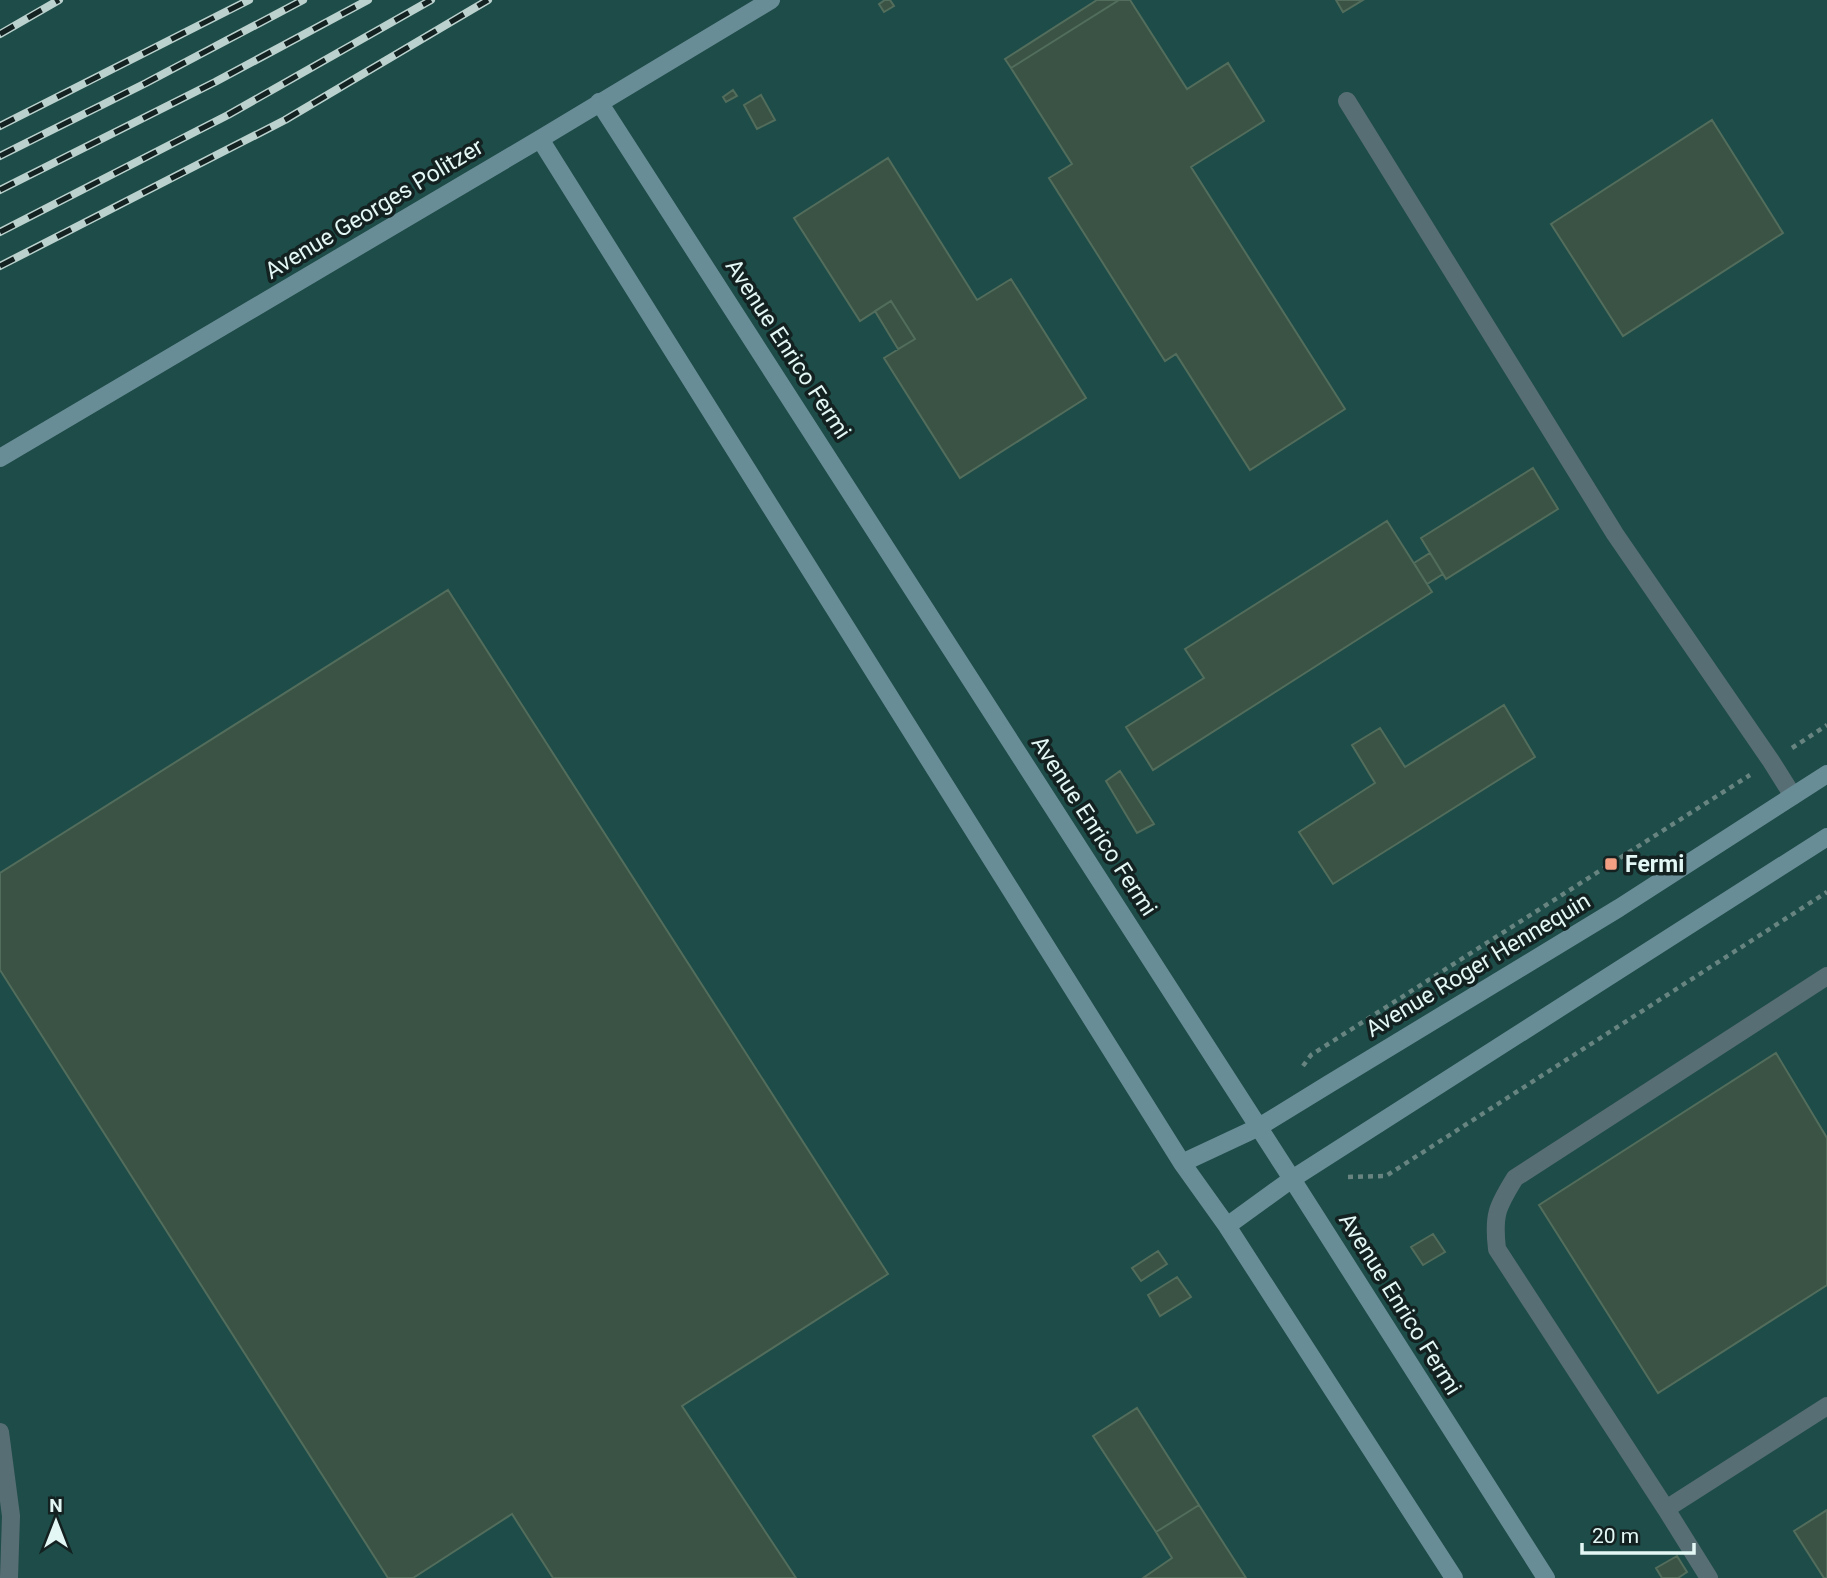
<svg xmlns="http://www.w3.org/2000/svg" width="1827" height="1578" viewBox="0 0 1827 1578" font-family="Roboto,sans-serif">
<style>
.built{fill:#1e4c48}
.building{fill:#3a5344;stroke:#526d5c;stroke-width:2}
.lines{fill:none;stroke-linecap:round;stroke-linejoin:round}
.path{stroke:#678481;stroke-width:4.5;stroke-dasharray:5 5;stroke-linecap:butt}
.lane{stroke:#586e75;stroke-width:18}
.secondary{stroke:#698d97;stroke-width:18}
.rail-casing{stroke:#bad1cd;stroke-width:8}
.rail{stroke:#132120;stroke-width:5;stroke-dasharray:16;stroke-linecap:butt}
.poi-dot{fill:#f39f84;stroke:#132120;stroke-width:2.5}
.labels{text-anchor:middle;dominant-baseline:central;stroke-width:7;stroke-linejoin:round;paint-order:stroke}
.street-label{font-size:23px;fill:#e3f7f4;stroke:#132120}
.poi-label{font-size:23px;font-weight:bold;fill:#e3f7f4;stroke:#132120;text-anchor:start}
</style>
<rect width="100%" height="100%" fill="#1b3e3a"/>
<path class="built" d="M0 0H1827V1578H0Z"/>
<path class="building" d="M885 0H890L894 6 884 12 879 4Z
M1097 0H1119L1011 68 1005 59Z
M1119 0H1130L1187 89 1228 63 1264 121 1191 167 1345 409 1250 470 1176 354 1165 361 1049 178 1072 164 1011 68Z
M1336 0H1363L1343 12Z
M733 90 737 96 726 102 723 97Z
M761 95 775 120 757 129 744 105Z
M1712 120 1783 233 1623 336 1551 224Z
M888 158 977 300 1011 279 1086 398 960 478 884 358 915 339 891 301 860 321 794 218Z
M891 301 915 339 898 349 875 311Z
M1533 468 1558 509 1446 579 1421 538Z
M1387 521 1432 592 1153 770 1126 727 1204 678 1185 649Z
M1430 553 1443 574 1427 584 1414 563Z
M448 590 888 1274 682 1406 796 1578H553L512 1514 413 1578H388L0 970V873Z
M1504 705 1535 757 1333 884 1299 832 1375 783 1352 745 1380 728 1405 767Z
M1120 771 1154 824 1137 833 1106 781Z
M1776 1053 1827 1138V1285L1658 1393 1539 1205Z
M1433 1234 1445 1252 1423 1265 1411 1247Z
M1158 1251 1167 1264 1141 1281 1132 1268Z
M1177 1277 1191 1297 1160 1316 1148 1295Z
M1137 1408 1199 1505 1156 1532 1093 1436Z
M1199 1505 1246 1578H1143L1172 1558 1156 1532Z
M1827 1510V1578H1824L1794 1531Z
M1677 1556 1687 1572 1678 1578H1662L1656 1568Z"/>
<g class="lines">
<path class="path" d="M1792 748 1827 725
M1303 1066 1311 1055 1750 775
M1348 1177 1386 1176 1827 892"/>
<path class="lane" d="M1347 101 1615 534 1771 761 1793 796
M1827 976 1515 1178C1497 1207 1493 1215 1497 1249L1666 1509 1827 1406
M0 1432 11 1516 9 1578
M1666 1509 1709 1578"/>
<path class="secondary" d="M599 102 1292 1179 1546 1578
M540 139 1182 1163 1227 1226 1454 1578
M0 458 540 139 771 0
M1182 1163 1259 1127 1329 1084 1619 908 1827 774
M1227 1226 1292 1179 1827 837"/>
<defs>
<path id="rail" d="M0 34 59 0
M0 126 249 0
M0 156 146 83 303 0
M0 190 215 82 368 0
M0 232 228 115 431 0
M0 266 285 120 488 0"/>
</defs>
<use href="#rail" class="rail-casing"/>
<use href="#rail" class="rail"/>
</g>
<rect class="poi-dot" x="1604" y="857" width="14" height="14" rx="3.5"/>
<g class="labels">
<g class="street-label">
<text transform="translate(374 209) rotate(-31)">Avenue Georges Politzer</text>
<text transform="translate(788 349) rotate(57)">Avenue Enrico Fermi</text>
<text transform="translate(1094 826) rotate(57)">Avenue Enrico Fermi</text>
<text transform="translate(1478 965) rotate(-31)">Avenue Roger Hennequin</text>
<text transform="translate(1400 1304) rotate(58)">Avenue Enrico Fermi</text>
</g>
<g class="poi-label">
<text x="1625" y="864">Fermi</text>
</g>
</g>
<g transform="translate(56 1522)" stroke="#132120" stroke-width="5" paint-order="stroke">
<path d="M0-5L12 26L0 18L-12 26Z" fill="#e3f7f4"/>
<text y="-10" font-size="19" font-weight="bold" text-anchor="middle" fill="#e3f7f4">N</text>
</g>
<path d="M1582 1543v10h112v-10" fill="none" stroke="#e3f7f4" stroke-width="3.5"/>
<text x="1592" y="1543" font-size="21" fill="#e3f7f4" stroke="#132120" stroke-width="5" paint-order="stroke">20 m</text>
</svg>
